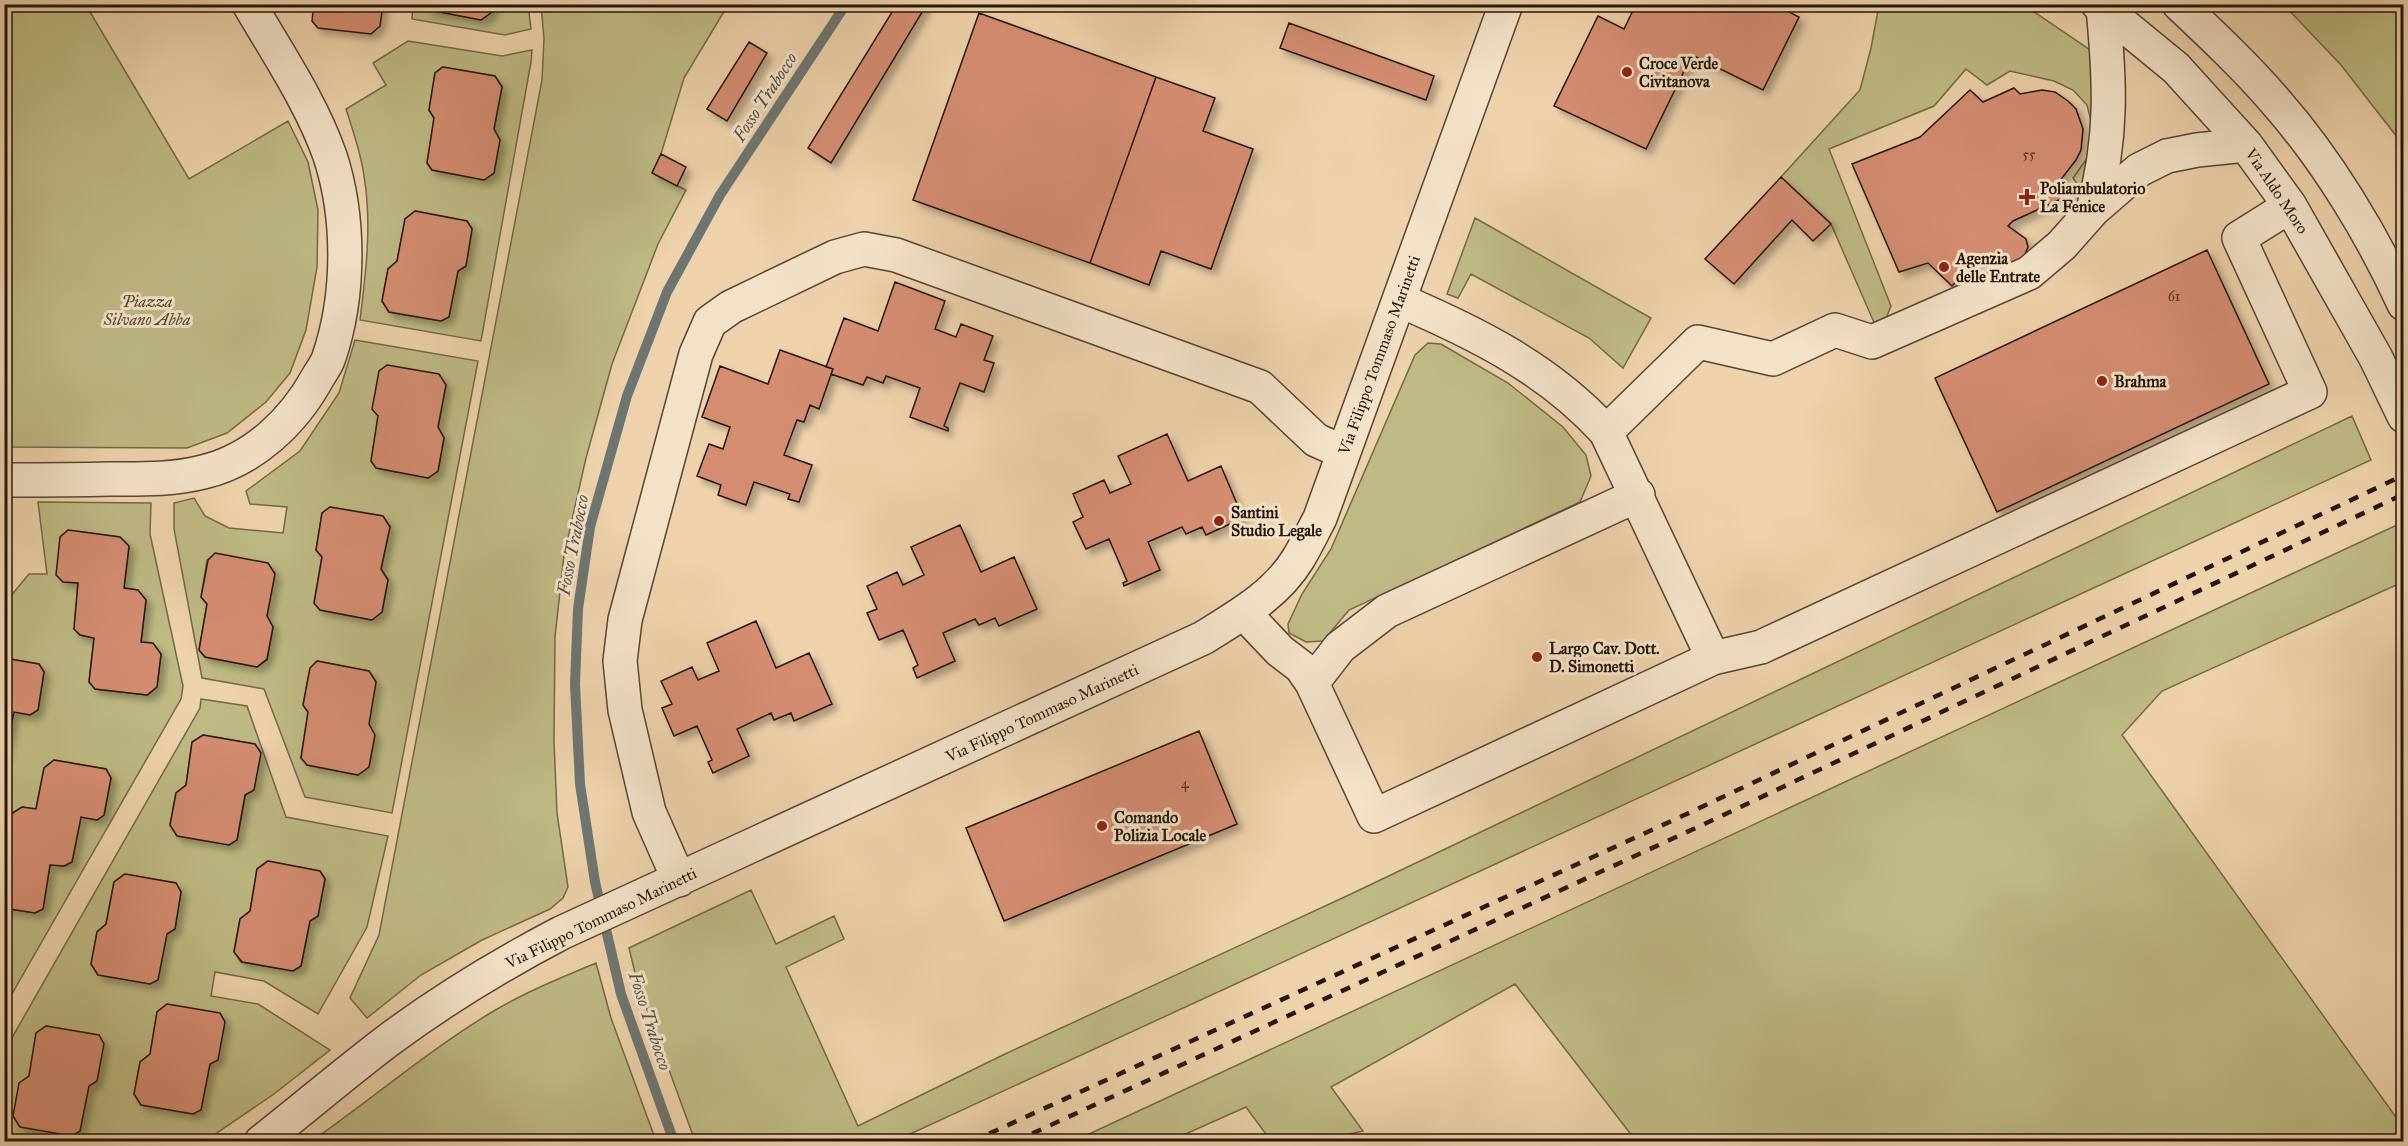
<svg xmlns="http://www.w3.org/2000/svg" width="2408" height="1146" viewBox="0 0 2408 1146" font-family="'IM FELL Great Primer',serif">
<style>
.green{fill:#bfba84;stroke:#726848;stroke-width:1.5;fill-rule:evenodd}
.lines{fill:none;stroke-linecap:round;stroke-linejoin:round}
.stream{stroke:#6e7571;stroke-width:10}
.building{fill:#d58d72;stroke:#25160b;stroke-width:1.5;filter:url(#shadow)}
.minor-casing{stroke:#574533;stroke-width:36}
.minor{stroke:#f4e2c8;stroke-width:33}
.rail{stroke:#25160b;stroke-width:4.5;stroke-dasharray:10 10;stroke-linecap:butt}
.poi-dot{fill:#8f2418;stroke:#f4e2c8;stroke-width:2}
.labels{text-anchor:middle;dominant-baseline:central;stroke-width:6;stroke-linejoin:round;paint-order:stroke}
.number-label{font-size:14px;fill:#513425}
.poi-label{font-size:16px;font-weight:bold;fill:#25160b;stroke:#f4e2c8;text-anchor:start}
.street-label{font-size:16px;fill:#25160b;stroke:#f4e2c8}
.park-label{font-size:16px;font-style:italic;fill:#53472f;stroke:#f4e2c8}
.water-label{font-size:18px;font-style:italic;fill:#4f4e46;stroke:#f4e2c8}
</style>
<defs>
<filter id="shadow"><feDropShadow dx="5.5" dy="5.5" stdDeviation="3" flood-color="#0004"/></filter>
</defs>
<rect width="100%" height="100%" fill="#eed2ab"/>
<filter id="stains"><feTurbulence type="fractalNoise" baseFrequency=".00333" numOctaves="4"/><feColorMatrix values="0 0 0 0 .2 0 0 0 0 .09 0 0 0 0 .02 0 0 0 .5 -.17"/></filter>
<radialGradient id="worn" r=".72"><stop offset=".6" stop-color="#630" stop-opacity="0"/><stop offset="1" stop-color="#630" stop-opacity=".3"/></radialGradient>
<path class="green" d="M5 4 86 5 189 179 288 121 308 162 318 210 317 267 306 330 290 373 266 402 227 433 187 448 5 447Z
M413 5H424L430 10 481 20 491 12 493 5H528L531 29 505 35 412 19Z
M541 5H728L684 78 661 154 652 173 686 190 658 244 612 364 586 458 564 555 555 637 554 741 557 813 568 887 563 898 550 909 482 940 421 975 367 1018 350 998 379 935 542 80 544 38Z
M1879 5H2024L2096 54 2102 92 2085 196 2073 178 2090 154 2093 128 2087 105 2073 90 2054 81 2010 71 1987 85 1966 69 1934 106 1829 149 1891 306 1885 321 1876 327 1831 224 1781 177 1860 90 1871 48Z
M2284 5H2403V151L2397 137 2341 65Z
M408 41 502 56 532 50 531 62 481 341 360 320C366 272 372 224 364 176 361 153 353 131 346 109L386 85 373 63ZM442 67 495 76 502 87 494 129 500 140 494 173 484 180 432 170 427 163 434 118 429 110 435 73ZM415 211 467 221 472 229 466 266 458 271 449 317 441 321 389 312 382 301 388 269 397 261 405 219Z
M1475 218 1651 318 1623 368 1589 338 1471 274 1458 298 1447 294Z
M355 340 478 361 392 813 305 797 264 689 202 678 174 529V503L194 498 205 516 229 528 283 533 287 507 250 504 246 491 300 451 339 393ZM446 385 438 427 444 438 438 471 428 478 376 468 371 461 378 416ZM330 507 383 516 390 527 381 569 388 580 382 612 371 620 320 610 314 603 322 557 316 550 322 513ZM215 554 267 616 273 627 267 660 257 667 205 657 199 650 207 604 201 597 207 560ZM317 661 369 671 376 682 358 775 307 765 301 757 308 712 303 705 310 668Z
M1428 343 1441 344 1508 383 1563 427 1586 455 1591 476 1580 502 1349 610 1323 641 1306 642 1289 633 1288 624 1302 594 1331 549 1415 355Z
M2352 416 2371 460 895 1141H695L638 985 629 948 751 890 776 944 834 916 844 939 786 967 858 1126 1005 1054 1351 894Z
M38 502 151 503 150 534 183 686 181 699 5 1006V908L35 913 43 909 50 865 64 866 72 862 81 817 97 820 104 815 111 778 106 769 54 760 44 768 36 809 22 807 11 814 5 852V757L14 712 38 710 44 672 39 664 5 658V603L29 574H47ZM68 530 120 537 129 547 124 588 138 590 146 600 141 642 161 654 157 686 148 695 95 689 89 682 94 638 80 635 74 629 78 583 63 581 60 537Z
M2399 524 2403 534V582L2162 691 2122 735 2403 1127V1141H1636L1515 984 1331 1087 1363 1131 1319 1141H1271L1246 1107 1170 1141H1074Z
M201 699 247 706 286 817 388 836 367 927 318 1014 264 981 215 972 211 996 258 1004 330 1050 274 1094 205 1141 5 1142V1050L200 708ZM203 735 255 744 237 840 170 825 176 793 186 785 192 743ZM267 861 320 871 325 879 318 916 310 921 301 966 293 971 241 962 234 951 240 919 250 911 257 869ZM124 874 176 883 181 892 175 929 91 964 97 932 106 924 114 882ZM167 1004 210 1064 201 1109 193 1114 141 1105 134 1094 140 1062 150 1054 157 1012ZM46 1026 99 1035 80 1131 72 1136 19 1084 29 1076 36 1034Z
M596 963 611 1018 656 1141H312C372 1099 429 1050 492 1012 525 992 561 978 596 963Z"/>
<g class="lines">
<path class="stream" d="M674 1142 621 994 595 882 580 784 575 684 578 609 590 527 627 396 667 292 720 195 846 4"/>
</g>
<path class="building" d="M314 4H383L380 26 371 34 318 28 312 21Z
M424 4H493L492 12 481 20 429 10Z
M897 4H927L831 163 808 148Z
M1636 4H1774L1799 17 1763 90 1692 55 1646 149 1554 106 1598 16 1624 29Z
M979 13 1156 77 1090 263 913 200Z
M1289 23 1434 76 1426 100 1280 48Z
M749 42 767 53 727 121 707 109Z
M443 67 495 76 502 87 494 129 500 140 494 173 484 180 432 170 427 163 434 118 429 110 435 73Z
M1156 77 1215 98 1203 131 1253 149 1211 269 1161 251 1149 285 1090 263Z
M2014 88 2020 94 2042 90 2055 92 2068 101 2076 109 2083 129 2081 150 2076 160 2062 178 2072 194 2013 221 2008 226 2026 239 2028 247 2023 259 2013 266 1998 268 1980 256 1952 286 1928 263 1899 272 1852 164 1920 137 1970 90 1983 102Z
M661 154 686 167 677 186 652 173Z
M1781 177 1831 224 1813 241 1792 220 1734 284 1705 259Z
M415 211 467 221 472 229 466 266 458 271 449 317 441 321 389 312 382 301 388 269 397 261 405 219Z
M2207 250 2269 384 1997 512 1935 378Z
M895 282 945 301 935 329 956 337 961 324 993 336 984 360 994 363 984 392 960 383 944 426 948 428V431L910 417 920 388 886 376 883 383 867 377 863 385 831 374 833 369 826 367 844 318 878 331Z
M780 350 833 369 819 409 810 405 804 422 797 420 784 455 812 465 799 502 788 499 790 494 754 482 746 505 718 495 721 485 697 476 709 444 723 449 730 427 702 417 720 366 768 384Z
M387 365 439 374 446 385 438 427 444 438 438 471 428 478 376 468 371 461 378 416 372 409 379 371Z
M1167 434 1188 481 1221 466 1243 518 1206 535 1202 527 1186 534 1182 527 1148 542 1160 570 1124 586 1123 583 1127 581 1109 539 1086 549 1073 522 1083 517 1073 494 1104 480 1110 493 1131 484 1118 456Z
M330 507 383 516 390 527 381 569 388 580 382 612 372 620 320 610 314 603 322 557 316 550 322 513Z
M960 525 981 572 1014 557 1037 609 999 626 995 618 979 625 975 619 943 633 955 661 917 678 913 668 918 665 903 630 879 640 867 613 877 609 867 586 897 572 903 585 924 575 911 547Z
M68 530 120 537 129 546 124 588 138 590 146 600 141 642 153 643 161 654 157 687 147 695 95 689 89 682 94 638 80 635 74 629 78 583 63 582 56 575 60 537Z
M215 553 268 563 275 574 267 616 273 627 267 659 257 667 205 657 199 650 207 604 201 597 208 560Z
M756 621 776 668 809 653 832 704 794 721 791 713 774 720 771 713 737 729 749 756 713 773 708 762 712 760 697 726 674 736 662 708 672 704 661 681 692 667 698 680 719 671 707 643Z
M4 658 39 664 44 672 38 710 30 715 14 712 4 757Z
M317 661 369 671 376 682 369 724 375 735 369 767 358 775 307 765 301 758 308 712 303 705 310 668Z
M1199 731 1237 824 1004 921 966 828Z
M203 735 255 744 261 753 254 790 245 795 237 840 229 845 177 836 170 825 176 793 186 785 192 742Z
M54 760 106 769 111 778 104 815 97 820 81 817 72 862 64 866 50 865 43 909 35 913 4 908V852L11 814 22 807 36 809 44 768Z
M268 861 320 871 325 879 318 916 310 921 301 966 293 971 242 962 234 952 240 919 250 911 257 869Z
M125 874 176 883 181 892 175 929 167 934 158 980 150 984 98 975 91 964 97 932 106 924 114 882Z
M167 1004 220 1013 225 1022 218 1060 210 1064 201 1110 193 1114 141 1105 134 1094 140 1062 150 1054 157 1012Z
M46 1026 99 1035 104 1044 97 1081 89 1086 80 1131 72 1136 20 1127 13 1116 19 1083 29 1076 36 1033Z"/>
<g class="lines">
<defs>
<path id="minor" d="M2098 4 2176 68 2246 145 2290 206 2376 358 2404 416
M2179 4C2213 36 2246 67 2276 102 2327 160 2372 234 2404 304
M2093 210C2113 138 2110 81 2103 8
M1606 432 1698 342 1773 359 1835 330 1872 342 2029 273 2062 245 2093 210 2139 170 2167 156 2197 150 2246 145
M4 480C39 480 74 480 109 479 141 479 172 480 203 472 254 460 294 421 318 377 322 370 327 364 329 357 350 295 350 217 330 156 311 102 278 54 249 4
M1244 613 1280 651 1301 667 1312 683 1374 816 1713 658 1606 432C1549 369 1476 333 1399 300
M1713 658 1761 647 2310 392 2239 238 2290 206
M1312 683 1340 647 1387 611 1638 495
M679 880 649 812 625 710 620 661 625 620 696 354 710 322 731 307 835 257 864 249 896 255 1260 387 1316 440 1343 452
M261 1142C303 1109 344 1074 386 1042 442 1000 500 965 561 933L1203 638C1238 616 1276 595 1298 559 1306 546 1313 531 1320 518L1506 4"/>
</defs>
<use href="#minor" class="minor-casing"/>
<use href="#minor" class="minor"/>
<path class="rail" d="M971 1142 1691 812 2404 475
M1014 1142 1700 826 2404 494"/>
</g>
<g class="poi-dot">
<circle cx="1627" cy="72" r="6"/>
<path d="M2024 188h6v6h6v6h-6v6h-6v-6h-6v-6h6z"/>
<circle cx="1944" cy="267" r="6"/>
<circle cx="2102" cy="381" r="6"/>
<circle cx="1219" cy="521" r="6"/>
<circle cx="1537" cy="657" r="6"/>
<circle cx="1102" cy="826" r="6"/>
</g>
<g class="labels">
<g class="number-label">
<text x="2029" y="154">55</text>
<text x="2174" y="296">61</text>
<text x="1185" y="783">4</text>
</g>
<g class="poi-label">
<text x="1639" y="63">Croce Verde<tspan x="1639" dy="18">Civitanova</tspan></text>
<text x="2040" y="188">Poliambulatorio<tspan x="2040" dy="18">La Fenice</tspan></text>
<text x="1956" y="258">Agenzia<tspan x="1956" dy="18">delle Entrate</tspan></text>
<text x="2114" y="381">Brahma</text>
<text x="1231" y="512">Santini<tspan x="1231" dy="18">Studio Legale</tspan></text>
<text x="1549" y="648">Largo Cav. Dott.<tspan x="1549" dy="18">D. Simonetti</tspan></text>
<text x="1114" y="817">Comando<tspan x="1114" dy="18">Polizia Locale</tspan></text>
</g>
<g class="street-label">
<text transform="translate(2277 191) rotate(56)">Via Aldo Moro</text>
<text transform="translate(1379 355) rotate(-70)">Via Filippo Tommaso Marinetti</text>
<text transform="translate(1042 713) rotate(-25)">Via Filippo Tommaso Marinetti</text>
<text transform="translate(601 918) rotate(-26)">Via Filippo Tommaso Marinetti</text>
</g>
<g class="park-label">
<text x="147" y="301">Piazza<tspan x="147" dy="18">Silvano Abba</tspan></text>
</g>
<g class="water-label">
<text transform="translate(765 97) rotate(-57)">Fosso Trabocco</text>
<text transform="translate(573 545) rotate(-79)">Fosso Trabocco</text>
<text transform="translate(650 1021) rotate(72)">Fosso Trabocco</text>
</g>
</g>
<rect width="2408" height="1146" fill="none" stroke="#eed2ab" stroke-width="24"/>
<rect x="6" y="6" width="2396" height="1134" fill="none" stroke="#25160b" stroke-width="3"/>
<rect x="12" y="12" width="2384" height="1122" fill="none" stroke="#25160b" stroke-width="1.5"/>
<rect width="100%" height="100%" filter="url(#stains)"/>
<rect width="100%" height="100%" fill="url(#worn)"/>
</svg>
